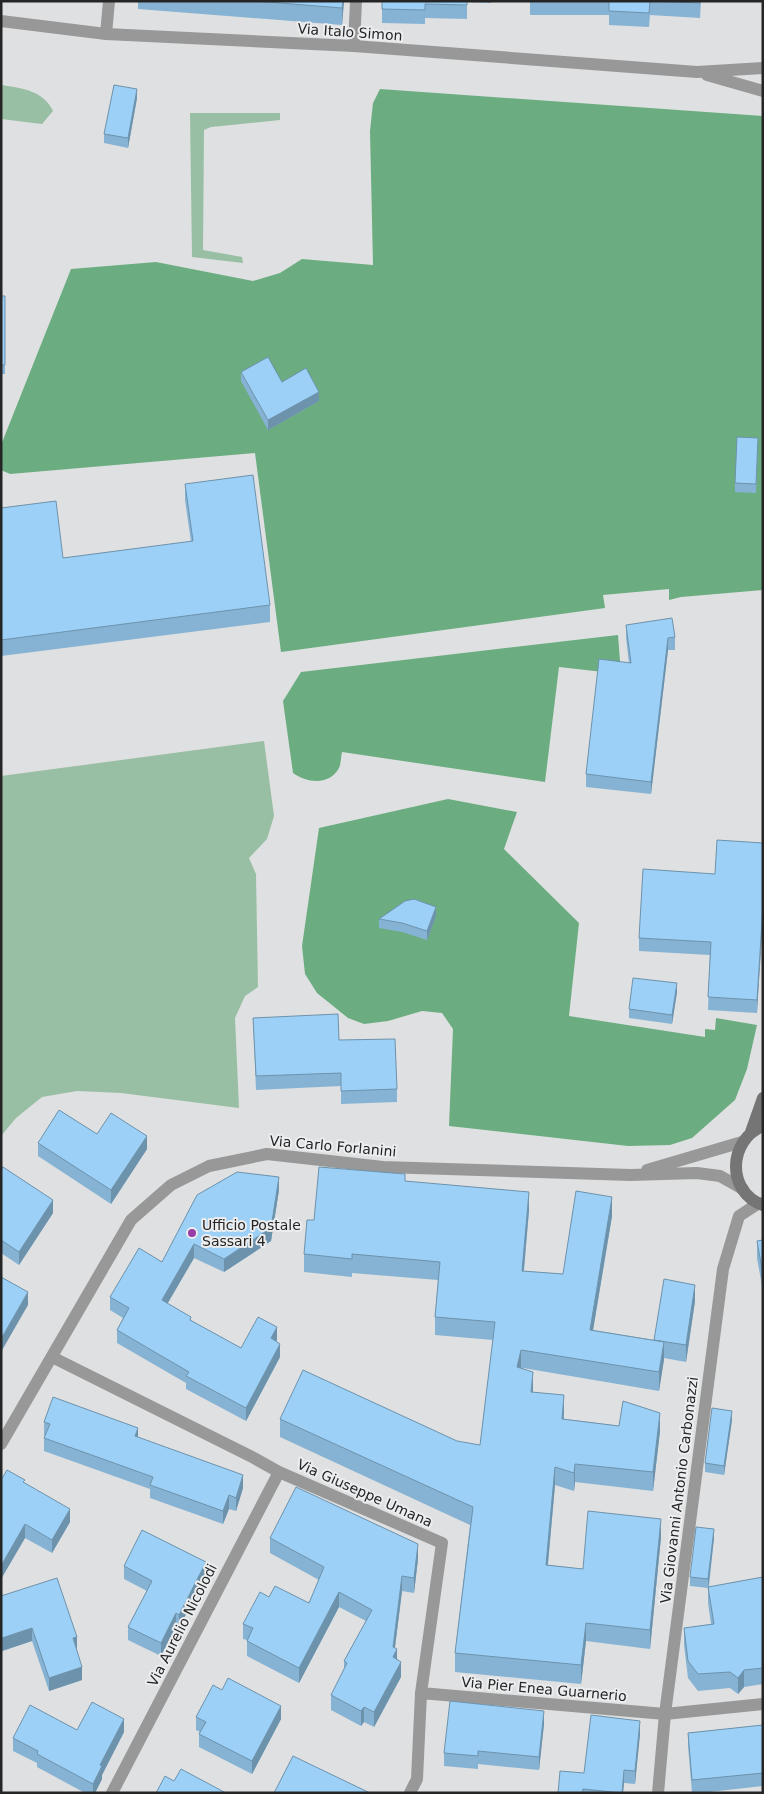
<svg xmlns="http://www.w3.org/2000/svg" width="764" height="1794" viewBox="0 0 764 1794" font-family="'DejaVu Sans',sans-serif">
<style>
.green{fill:#98bfa3}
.forest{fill:#6bad80}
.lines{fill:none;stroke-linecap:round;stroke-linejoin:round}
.minor{stroke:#989898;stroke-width:12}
.tertiary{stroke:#989898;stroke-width:12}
.secondary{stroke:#767575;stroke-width:12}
.wall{fill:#86b3d4}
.shaded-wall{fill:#6d92ac}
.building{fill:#9cd0f6;stroke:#6d92ac}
.poi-dot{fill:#983ca7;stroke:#ecedee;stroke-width:2}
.labels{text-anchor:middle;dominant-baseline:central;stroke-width:4;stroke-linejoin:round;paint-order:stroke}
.street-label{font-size:14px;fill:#252526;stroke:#ecedee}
.poi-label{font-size:14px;fill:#252526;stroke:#ecedee;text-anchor:start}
</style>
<rect width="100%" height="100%" fill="#dfe0e1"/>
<path class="green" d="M1 85C22 88 44 91 53 111L42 124 1 119Z
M190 113H280V120L211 127 204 130 203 250 242 257 243 263 192 257Z
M264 741 274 816 267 839 249 858 256 874 258 987 245 996 235 1018 239 1108 121 1093 77 1091 42 1097 16 1118 1 1136V776Z"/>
<path class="forest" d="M380 89 763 116V590L681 597 669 600V589L603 595 605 608 281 652 255 453 10 474 1 470V445L71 269 156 262 253 281 280 273 302 259 373 265 370 131 373 103Z
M618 635 621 674 559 667 545 782 342 752C341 756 341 764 339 768 329 786 307 783 293 773L283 701 301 672Z
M448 799 517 812 504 849 579 923 569 1016 705 1037V1029L715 1030 716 1018 757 1025 747 1069 735 1100 692 1138 670 1145 628 1146 449 1126 453 1029 442 1013 422 1011 388 1021 364 1024 348 1018 317 993 305 974 302 946 319 828Z"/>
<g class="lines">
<path class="minor" d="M106 34 109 1
M354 46 356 1
M647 1170 742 1142
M52 1357 254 1458 279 1472 442 1543 421 1693 417 1779 410 1793
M1 1444 131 1220 171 1185 209 1166 267 1154 383 1167 630 1175 697 1173 720 1176 743 1189
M421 1693 665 1714 763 1704
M112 1793 279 1472"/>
<path class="tertiary" d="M1 21 106 34 354 46 697 72 763 68
M707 75 763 91
M658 1793 665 1714 723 1269 739 1216 759 1203"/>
<path class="secondary" d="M763 1126C728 1140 726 1192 763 1205
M751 1132 763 1098"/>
</g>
<path class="wall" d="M138 1H344L342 25 138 9Z
M382 1H491V3L467 2V19L425 18V24L382 23Z
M530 1H701L700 18 650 15 649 27 609 25V15H530Z
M137 98 128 148 104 143V134Z
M1 296H5V374H1Z
M241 372 282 382 319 401 268 430 241 381Z
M758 447 756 493 735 492V483Z
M185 484 270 605V622L1 656V508L63 558 191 542 185 500Z
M626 625 675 637V650H668L651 794 586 787V774L629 663 626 638Z
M763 843 757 1013 708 1010 710 955 639 951V938L715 874Z
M436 916 427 940 402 932 379 928V919Z
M677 992 672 1024 629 1018V1009Z
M253 1018 339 1040 397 1089V1102L341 1104V1086L256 1090Z
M97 1134 147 1149 111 1204 38 1156V1143Z
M1 1170 53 1213 19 1265 1 1253Z
M405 1181 529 1210 524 1271 563 1274 612 1216 593 1330 654 1340 695 1301 686 1362 664 1358 659 1391 523 1368 532 1392 564 1413V1419L660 1431 653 1491 575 1482 574 1491 555 1485 548 1565 583 1569 661 1537 650 1649 586 1641 581 1684 455 1672V1653L470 1525 280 1437V1419L480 1445 493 1340 435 1335V1317L438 1280 352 1273V1277L304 1272V1254L314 1220Z
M279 1190 271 1241 224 1272 194 1258 167 1304 191 1321 241 1348 277 1340 276 1341 280 1357 246 1421 186 1389V1383L117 1343V1330L123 1318 110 1310V1297L162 1262Z
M763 1240V1291L757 1258V1241Z
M732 1420 724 1475 705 1472V1463Z
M44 1422 138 1437 243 1488 236 1511 229 1509 223 1524 150 1498V1489L44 1451V1438L45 1436 44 1435Z
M25 1483 70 1522 52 1553 25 1538 1 1579Z
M270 1538 418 1559 414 1593 402 1591 395 1648 401 1677 374 1727 364 1722 361 1726 331 1710V1695L344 1670V1661L366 1621 339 1607 299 1683 247 1656V1640L243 1639V1624L269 1597 309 1603 319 1580 270 1553Z
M714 1538 709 1587 763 1577V1684L744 1687 738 1694 730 1688 698 1691 688 1678 684 1645V1628L711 1624 708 1603V1588L690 1586V1577Z
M124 1566 206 1575 179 1628 176 1626 161 1656 128 1640V1627L147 1591 124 1579Z
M1 1596 77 1650 82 1680 49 1691 32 1641 2 1651 1 1648Z
M222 1690 281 1719 252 1774 199 1747V1734L200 1732 196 1730V1717Z
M544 1724 539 1770 478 1764V1769L444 1766V1753Z
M763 1725V1786L700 1793H692L688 1746V1733Z
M77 1730 124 1732 102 1775V1779L95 1793H85L37 1767V1763L13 1751V1738Z
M640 1734 635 1784 624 1783 623 1793H558Z"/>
<path class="shaded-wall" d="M343 1H344L342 25V8Z
M137 89V98L128 148V138Z
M319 392V401L268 430V420Z
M668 638V650L651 794V782Z
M763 906V919L757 1013V1000Z
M436 907V916L427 940V931Z
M677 983V992L672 1024V1015Z
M147 1136V1149L111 1204V1190Z
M279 1177V1190L271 1241 224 1272V1259Z
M529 1192V1210L522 1289V1271Z
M612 1197V1216L590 1348V1330Z
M53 1200V1213L19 1265V1252Z
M194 1244V1258L162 1313V1300Z
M695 1285V1301L686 1362V1345Z
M28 1292V1305L1 1352V1339Z
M277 1327V1340L271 1351V1338Z
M664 1342V1360L659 1391V1372Z
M280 1344V1357L246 1421V1408Z
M521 1350V1368L517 1367Z
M533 1372V1390L531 1411V1392Z
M564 1395V1413L562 1437V1419Z
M732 1411V1420L724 1475V1466Z
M660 1413V1431L653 1491V1472Z
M138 1428V1441L135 1436Z
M575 1464V1482L574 1491V1473Z
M555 1467V1485L546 1583V1565Z
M243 1475V1488L236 1511V1498Z
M229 1495V1509L223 1524V1511Z
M70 1509V1522L52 1553V1540Z
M661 1519V1537L650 1649V1630Z
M25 1524V1538L1 1579V1566Z
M714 1529V1538L708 1588V1579Z
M418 1544V1559L414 1593V1578Z
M206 1562V1575L179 1628V1615Z
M402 1576V1591L394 1654 397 1649V1664L393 1673V1647Z
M339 1592V1607L299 1683V1668Z
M176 1613V1626L161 1656V1643Z
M586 1623V1641L581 1684V1665Z
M32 1628V1641L2 1651V1638Z
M77 1637V1650L73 1638Z
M401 1662V1677L374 1727V1712Z
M82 1667V1680L49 1691V1678Z
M744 1670V1687L738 1694V1678Z
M281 1706V1719L252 1774V1761Z
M364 1707V1722L361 1726V1711Z
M544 1711V1724L539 1770V1757Z
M124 1719V1732L102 1775V1779L95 1793H93V1784L100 1765Z
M640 1721V1734L635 1784V1771Z
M624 1770V1783L623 1793H622Z"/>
<path class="building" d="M255 1H343L342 8Z
M382 1H467V5L425 4V10L382 9Z
M609 1H650L649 13 609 11Z
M655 1H700V3Z
M114 85 137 89 128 138 104 134Z
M1 296H5V365H1Z
M268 357 282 382 306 368 319 392 268 420 241 372Z
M737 437 758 438 756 484 735 483Z
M253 475 270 605 1 640V508L56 501 63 558 193 541 185 484Z
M672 618 675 637 668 638 651 782 586 774 599 659 631 663 626 625Z
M717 840 763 843V906L757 1000 708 997 711 942 639 938 643 869 715 874Z
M414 899 436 907 427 931 402 923 379 919 405 901Z
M633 978 677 983 672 1015 629 1009Z
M338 1014 339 1040 395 1039 397 1089 341 1091V1073L256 1076 253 1018Z
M59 1110 97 1134 111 1113 147 1136 111 1190 38 1143Z
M3 1167 53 1200 19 1252 1 1240V1170Z
M319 1167 405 1174V1181L529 1192 522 1271 563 1274 576 1191 612 1197 590 1330 664 1342 659 1372 521 1350 517 1367 533 1372 531 1392 564 1395 562 1419 619 1426 623 1401 660 1413 653 1472 575 1464 574 1473 555 1467 546 1565 583 1569 588 1511 661 1519 650 1630 586 1623 581 1665 455 1653 473 1507 280 1419 303 1370 457 1441 480 1445 495 1322 435 1317 440 1262 352 1254V1259L304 1254 307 1220H314Z
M237 1172 279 1177 271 1228 224 1259 194 1244 162 1300 191 1317 190 1320 241 1348 258 1317 277 1327 271 1338 280 1344 246 1408 186 1376 189 1372 117 1330 129 1308 110 1297 139 1248 162 1262 197 1195Z
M763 1240V1274L757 1241Z
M1 1277 28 1292 1 1339Z
M664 1279 695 1285 686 1345 654 1340Z
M53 1397 138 1428 135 1436 243 1475 236 1498 229 1495 223 1511 150 1485 153 1477 44 1438 50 1424 44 1422Z
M712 1408 732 1411 724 1466 705 1463Z
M7 1470 25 1480 23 1482 70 1509 52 1540 25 1524 1 1566V1480Z
M296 1487 418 1544 414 1578 402 1576 393 1647 397 1649 393 1657 401 1662 374 1712 364 1707 361 1711 331 1695 347 1663 344 1661 372 1610 339 1592 299 1668 247 1641 253 1628 243 1624 260 1592 269 1597 275 1586 309 1603 324 1567 270 1538Z
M696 1527 714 1529 708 1579 690 1577Z
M142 1530 206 1562 179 1615 176 1613 161 1643 128 1627 152 1581 124 1566Z
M763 1577V1668L744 1670 738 1678 730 1672 698 1674 688 1661 684 1628 714 1624 708 1587Z
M57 1578 77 1637 73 1638 82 1667 49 1678 32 1628 2 1638 1 1635V1596Z
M228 1678 281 1706 252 1761 199 1734 206 1722 196 1717 213 1685 222 1690Z
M450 1701 544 1711 539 1757 478 1751V1756L444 1753Z
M92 1702 124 1719 100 1765 102 1766 93 1784 37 1754 38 1751 13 1738 30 1705 77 1730Z
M591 1715 640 1721 635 1771 624 1770 622 1793 583 1789 582 1793H558L560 1771 584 1773Z
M763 1725V1773L692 1780 688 1733Z
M293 1756 370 1793H274Z
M181 1769 226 1793H156L165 1776 174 1781Z"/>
<circle class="poi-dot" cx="192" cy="1233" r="5"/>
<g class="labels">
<g class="street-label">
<text transform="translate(350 32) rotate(4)">Via Italo Simon</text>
<text transform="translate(333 1146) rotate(5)">Via Carlo Forlanini</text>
<text transform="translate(679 1490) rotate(-83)">Via Giovanni Antonio Carbonazzi</text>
<text transform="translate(365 1493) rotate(24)">Via Giuseppe Umana</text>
<text transform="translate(182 1625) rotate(-63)">Via Aurelio Nicolodi</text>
<text transform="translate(544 1689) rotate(5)">Via Pier Enea Guarnerio</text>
</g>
<g class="poi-label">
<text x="202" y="1225">Ufficio Postale<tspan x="202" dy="16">Sassari 4</tspan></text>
</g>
</g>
<rect width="764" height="1794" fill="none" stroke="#252526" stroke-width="5"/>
</svg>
